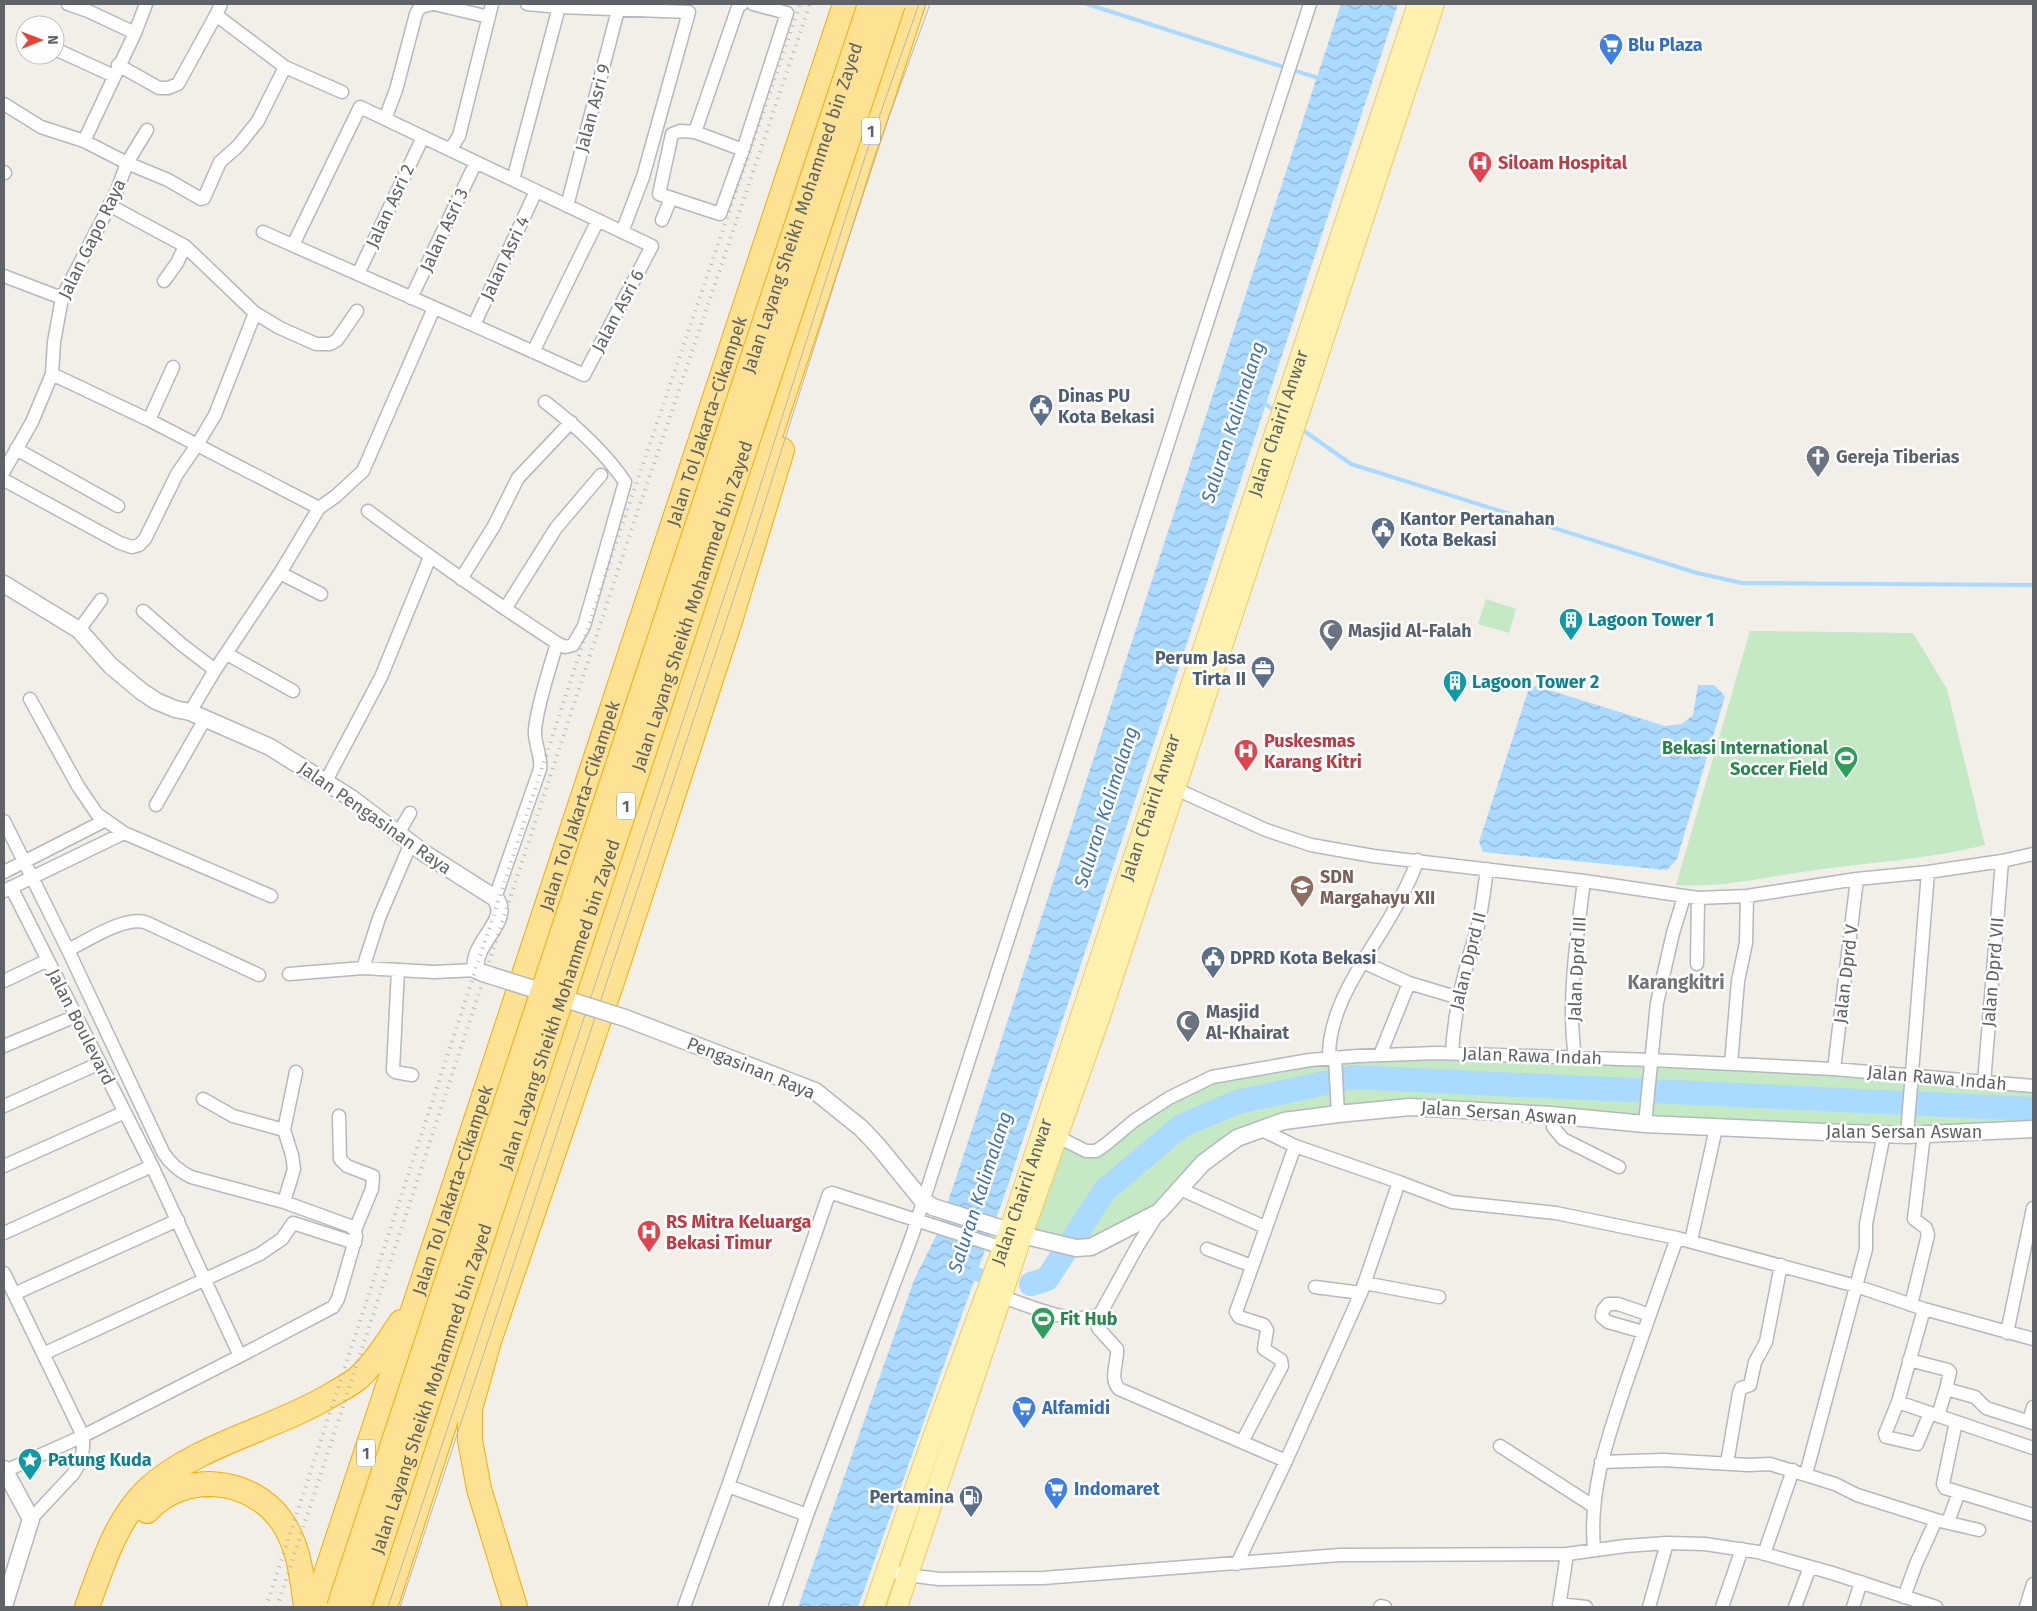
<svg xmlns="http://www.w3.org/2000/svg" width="2037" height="1611" viewBox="0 0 2037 1611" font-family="'Fira Sans',sans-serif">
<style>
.green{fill:#c5e8c5}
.water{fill:url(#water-waves)}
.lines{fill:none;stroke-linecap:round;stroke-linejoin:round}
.stream{stroke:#aadaff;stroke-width:4}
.canal{stroke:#aadaff;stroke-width:14}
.river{stroke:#aadaff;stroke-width:24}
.minor-casing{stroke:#b5b8bc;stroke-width:15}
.tertiary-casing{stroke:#b5b8bc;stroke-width:19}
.primary-casing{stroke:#f2c960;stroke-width:22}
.motorway-casing{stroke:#f9ab00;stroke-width:26}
.minor{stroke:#fff;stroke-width:12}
.tertiary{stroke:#fff;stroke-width:16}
.primary{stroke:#fff2af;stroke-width:20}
.motorway{stroke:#fde293;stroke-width:24}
.tram{stroke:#b6b7b8;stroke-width:1}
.rail{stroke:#b6b7b8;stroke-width:4;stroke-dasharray:1 6;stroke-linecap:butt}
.tertiary-bridge-casing{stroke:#b5b8bc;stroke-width:19;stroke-linecap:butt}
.motorway-bridge-casing{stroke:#f9ab00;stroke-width:26;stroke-linecap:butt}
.tertiary-bridge{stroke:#fff;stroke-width:16}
.motorway-bridge{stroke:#fde293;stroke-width:24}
.labels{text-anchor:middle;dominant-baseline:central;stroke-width:5;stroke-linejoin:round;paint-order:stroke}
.shield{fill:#fff;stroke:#8f9295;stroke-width:1}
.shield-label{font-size:16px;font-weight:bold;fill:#5f6368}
.shop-label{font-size:18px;font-weight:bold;fill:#366cbe;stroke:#fff;text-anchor:start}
.street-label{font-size:18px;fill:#5f6368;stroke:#fff}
.health-label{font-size:18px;font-weight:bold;fill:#be3a42;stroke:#fff;text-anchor:start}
.service-label{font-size:18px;font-weight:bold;fill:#4e5e75;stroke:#fff;text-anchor:start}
.worship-label{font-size:18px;font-weight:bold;fill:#5b616d;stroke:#fff;text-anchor:start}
.culture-label{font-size:18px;font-weight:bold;fill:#0d838f;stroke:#fff;text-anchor:start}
.leisure-label{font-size:18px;font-weight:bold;fill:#27864d;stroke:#fff;text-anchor:end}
.education-label{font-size:18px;font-weight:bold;fill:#785e54;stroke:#fff;text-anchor:start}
.water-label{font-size:19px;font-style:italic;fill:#4174aa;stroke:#fff}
.neighbourhood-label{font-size:19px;font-weight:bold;fill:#70757a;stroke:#fff}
</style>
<defs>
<pattern id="water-waves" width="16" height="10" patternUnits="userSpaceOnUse" patternTransform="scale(1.25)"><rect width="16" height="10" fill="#aadaff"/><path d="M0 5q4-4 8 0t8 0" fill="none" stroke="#8eb4d2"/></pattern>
</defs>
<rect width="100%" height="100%" fill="#f1efe8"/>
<path class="green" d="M1486 599 1516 609 1509 633 1478 624Z
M1750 631 1913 633 1947 689 1985 845C1930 859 1872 862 1816 870 1768 876 1725 888 1676 885Z
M1452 1053 2033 1086V1129L1946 1134 1410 1107 1262 1130 1180 1189 1091 1247 1022 1235 1058 1137 1089 1151 1169 1098 1247 1071Z"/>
<path class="water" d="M1341 4H1398L1008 1185 858 1607H798L914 1280 936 1236 956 1178Z
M1698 685H1714L1725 696 1677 859 1667 870 1483 852 1479 842 1529 688 1536 686 1665 726 1682 724 1693 715Z"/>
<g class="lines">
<path class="stream" d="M1087 4 1321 79
M1263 402 1275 411
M1300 428 1351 464 1697 573 1742 583 2033 585"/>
<path class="canal" d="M976 1274 980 1275"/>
<path class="river" d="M1031 1284 1047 1279 1105 1190 1181 1126 1237 1102 1353 1077 2033 1109"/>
<defs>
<path id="minor" d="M68 4 88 11 135 33
M221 4 216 15 285 67 342 92
M434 4 489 17
M527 4 559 7 689 12 643 177 622 232
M742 4 738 7 695 132 743 150
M55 49 114 76
M118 65 159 88H168L178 84 216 15
M4 104 41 127 84 141
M385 119 396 90 416 14 420 7 433 4
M147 130 127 163 168 180 201 199 204 198 220 162 238 146 258 121 285 67
M695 132 680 131 672 134 659 194 720 214 743 150 787 13 753 4
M448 149 454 144 459 136 492 4
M4 172 5 173
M513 180 559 7
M109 205 185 246 255 313 280 328 316 344H330L337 340 357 311
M567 206 618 10
M662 220 671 198
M263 232C370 280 478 326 584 375L652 246 360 107 293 245
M358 274 423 137
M4 276 62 298
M164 281 177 263 185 246
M411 298 476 162
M474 325 536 191
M533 352 598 220
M52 374 149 420 319 508
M149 420 173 367
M16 449 118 506
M4 471 32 422 52 374 54 342 62 298 116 193 127 163 84 141 135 33 146 4
M4 480 120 543 132 547 139 545 145 539 177 474 197 445 215 415 255 313
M368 511C430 557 492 601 557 643L565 647 573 645 584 626 625 482C604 451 575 425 545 402
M280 573 321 594
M461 579 494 526 518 478 571 422
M505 609 556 528 601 475
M143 611 181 644 215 670
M79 630 101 600
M227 654 293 691
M30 699 78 786 97 814 124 833 271 896
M190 712 215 670 280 573 319 508 336 496 363 471 434 308
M326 781 381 677 430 557
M1176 789 1266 830 1311 845 1373 856 1584 881 1698 898 1747 896 1857 879 1928 872 2002 861 2033 854
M156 805 205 719
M4 821 68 950 163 1152C170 1164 179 1171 191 1177L284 1202 350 1226 355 1230 356 1237 338 1299 333 1307 240 1356
M399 832 410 813
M4 872 106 820
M4 891 124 833
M495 898 540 769C542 756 534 744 535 730 537 705 550 668 557 643
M68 950C89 940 122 917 145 922L259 975
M1363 962 1409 983 1459 998
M1697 964 1698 898
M363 968 379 918 411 843
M398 970 393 1070 395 1072 412 1075
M289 974 363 968 434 972 476 970
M4 981 48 960
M4 1046 76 1016
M1452 1053C1454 1012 1464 973 1476 933 1482 913 1484 890 1487 869
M1380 1055 1409 983
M1335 1057 1338 1114
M1575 1057C1567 1002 1577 936 1584 881
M1329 1058C1328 1007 1365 960 1389 919 1400 900 1410 881 1418 860
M1731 1064 1738 981 1746 943 1747 896
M1834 1069 1857 879
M1984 1083 2002 861
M203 1099 233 1116 284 1130
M4 1106 100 1063
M1551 1115 1553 1127 1563 1139 1619 1167
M339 1116 340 1159 347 1166 373 1176 372 1189 355 1230
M1645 1124 1657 1003 1673 933 1684 897
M1262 1130 1295 1146 1399 1182 1452 1202 1556 1213 1677 1238 1856 1286 1924 1309 2033 1339
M1907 1135 1928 872
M1058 1137 1086 1151H1096L1105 1145 1135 1120 1169 1098 1212 1077 1310 1060 1357 1056 1436 1053 1651 1060 1834 1069 2033 1086
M4 1166 125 1112
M1180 1189 1265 1227
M284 1202 294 1169 292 1155 284 1130 296 1072
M1159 1212 1137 1247 1098 1318V1328L1117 1349C1118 1362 1109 1379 1119 1389L1286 1461 1361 1293 1399 1182
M4 1233 152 1166
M1691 1241 1716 1128
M1207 1249 1252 1266
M4 1273 83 1436C84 1451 82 1461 73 1474L31 1519
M1364 1283 1439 1297
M1315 1287 1361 1293
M14 1294 178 1220
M1002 1297C1029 1305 1073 1327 1100 1314
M1911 1305 1928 1235 1926 1228 1914 1219 1924 1134
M1924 1309 1898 1402 1885 1434 1886 1437 1917 1444 1930 1413
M1643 1332 1608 1322 1602 1317 1603 1310 1608 1304H1618L1650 1315
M2007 1333 2033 1208
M43 1354 260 1254 282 1239 293 1223 355 1243
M1909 1360 1948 1370 1950 1372 1946 1389
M1898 1402 2033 1448
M1938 1416 1946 1389 1975 1397 1986 1408 2033 1423
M1956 1422 1943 1484 1945 1488 2033 1515
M2029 1422 2033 1407
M1242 1442 1282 1366 1281 1360 1264 1349 1267 1330 1264 1325 1239 1317 1236 1312 1295 1146
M1500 1446 1593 1506
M1601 1462 1663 1460 1749 1465 1770 1464 1835 1484 1857 1495 1936 1520 1979 1530
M1727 1463 1739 1393 1741 1388 1750 1385 1755 1362 1766 1342 1781 1265
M5 1471 83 1436 240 1356 152 1166 11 887
M1806 1474 1866 1249V1224L1884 1134
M728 1486 807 1515
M1948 1522 1959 1492
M1594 1549C1589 1492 1606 1443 1624 1389 1641 1339 1659 1289 1677 1238
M1764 1554 1793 1470
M1237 1564 1286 1461
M887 1570 907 1575 939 1579 1043 1578 1340 1555 1567 1554 1625 1546 1667 1543 1705 1544 1758 1552 1832 1573 1936 1607
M1904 1597 1916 1564 1936 1520
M1559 1604 1586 1607
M684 1607 728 1486 829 1194 832 1193 1009 1250
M775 1607 807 1515 912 1236 1310 4
M1380 1607 1381 1606 1385 1607
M1559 1607 1567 1554
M1649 1607 1667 1543
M1722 1607 1742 1549
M1795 1607 1810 1567
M1853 1607 1861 1582
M2026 1607 2033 1584"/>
<path id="tertiary" d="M4 584 79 630 110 665 141 691 156 701 175 709 190 712 270 747 351 798 424 853 495 898C513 921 471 942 476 970L483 973
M625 1018 815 1091 861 1128 878 1146 922 1200 933 1207 1022 1235 1076 1248 1091 1247 1159 1212 1203 1163 1237 1138 1284 1121 1338 1114 1410 1107 1551 1115 1645 1124 1847 1133 1907 1135 2033 1129
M4 1469 31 1519 4 1606"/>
<g id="primary">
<path id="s1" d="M874 1607 932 1440 1009 1232 1418 4"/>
<path d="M897 1607 1022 1235 1099 1019 1434 4"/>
</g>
<g id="motorway">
<path d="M147 1511C183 1471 250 1477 281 1520 299 1545 302 1577 306 1607"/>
<path d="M87 1607C102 1567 115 1521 147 1490 195 1445 275 1429 331 1395 340 1390 349 1385 357 1379 375 1363 388 1341 401 1322"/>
<path id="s2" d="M315 1607 845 4"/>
<path d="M385 1607 512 1216 913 4"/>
<path d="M515 1607 479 1489 470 1440V1409L489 1341 614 976 730 621 782 450"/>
</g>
</defs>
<use href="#minor" class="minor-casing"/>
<use href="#tertiary" class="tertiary-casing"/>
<use href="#primary" class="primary-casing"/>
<use href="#motorway" class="motorway-casing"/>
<use href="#minor" class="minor"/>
<use href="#tertiary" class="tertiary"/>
<use href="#primary" class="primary"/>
<use href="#motorway" class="motorway"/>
<path class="tram" d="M388 1607 743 540 865 157 919 4
M400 1607 753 540 875 155 930 4"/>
<path class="rail" d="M266 1607 615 546 800 4
M277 1607 625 549 810 4"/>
<defs>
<path id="tertiary-bridge" d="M483 973 625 1018"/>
<g id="motorway-bridge">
<path id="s3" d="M339 1607 870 4"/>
<path id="s4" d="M359 1607 893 4"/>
</g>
</defs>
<use href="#tertiary-bridge" class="tertiary-bridge-casing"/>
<use href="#motorway-bridge" class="motorway-bridge-casing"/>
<use href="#tertiary-bridge" class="tertiary-bridge"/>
<use href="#motorway-bridge" class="motorway-bridge"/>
</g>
<defs>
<symbol id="supermarket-pin" viewBox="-11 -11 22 30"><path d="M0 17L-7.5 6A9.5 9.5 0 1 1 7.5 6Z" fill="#3f7fe0" stroke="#fff"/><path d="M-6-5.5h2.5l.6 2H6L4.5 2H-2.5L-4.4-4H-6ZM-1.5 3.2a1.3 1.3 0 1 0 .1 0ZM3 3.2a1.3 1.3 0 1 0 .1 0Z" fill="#fff"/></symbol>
<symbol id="hospital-pin" viewBox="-11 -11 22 30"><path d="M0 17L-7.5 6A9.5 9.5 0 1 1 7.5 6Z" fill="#e0444e" stroke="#fff"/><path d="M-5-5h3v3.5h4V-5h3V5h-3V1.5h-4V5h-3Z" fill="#fff"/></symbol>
<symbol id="civic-pin" viewBox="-11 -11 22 30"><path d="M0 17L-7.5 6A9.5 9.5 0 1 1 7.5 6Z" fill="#5c6f8a" stroke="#fff"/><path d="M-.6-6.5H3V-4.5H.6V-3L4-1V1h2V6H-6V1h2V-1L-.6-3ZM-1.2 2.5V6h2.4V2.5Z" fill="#fff"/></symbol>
<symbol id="church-pin" viewBox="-11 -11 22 30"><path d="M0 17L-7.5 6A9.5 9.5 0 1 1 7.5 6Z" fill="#6b7280" stroke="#fff"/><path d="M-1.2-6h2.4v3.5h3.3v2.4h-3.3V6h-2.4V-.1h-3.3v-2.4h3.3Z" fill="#fff"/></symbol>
<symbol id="building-pin" viewBox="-11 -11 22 30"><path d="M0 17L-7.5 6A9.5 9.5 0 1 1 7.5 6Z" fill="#0f9aa8" stroke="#fff"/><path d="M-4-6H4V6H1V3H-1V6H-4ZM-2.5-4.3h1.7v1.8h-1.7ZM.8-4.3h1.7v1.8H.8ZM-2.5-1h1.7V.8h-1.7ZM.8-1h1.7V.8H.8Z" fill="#fff"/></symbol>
<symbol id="mosque-pin" viewBox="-11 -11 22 30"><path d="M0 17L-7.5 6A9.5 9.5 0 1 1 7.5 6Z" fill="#6b7280" stroke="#fff"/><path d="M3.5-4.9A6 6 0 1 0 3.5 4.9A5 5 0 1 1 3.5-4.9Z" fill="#fff"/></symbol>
<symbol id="office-pin" viewBox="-11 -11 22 30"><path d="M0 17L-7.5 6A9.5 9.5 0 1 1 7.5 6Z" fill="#5c6f8a" stroke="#fff"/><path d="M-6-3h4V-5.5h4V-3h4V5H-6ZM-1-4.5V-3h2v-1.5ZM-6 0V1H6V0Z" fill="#fff"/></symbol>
<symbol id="stadium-pin" viewBox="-11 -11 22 30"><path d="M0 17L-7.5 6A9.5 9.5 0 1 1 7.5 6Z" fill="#2e9e5b" stroke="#fff"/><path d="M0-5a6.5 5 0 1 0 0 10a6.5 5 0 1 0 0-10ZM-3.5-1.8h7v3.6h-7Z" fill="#fff"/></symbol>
<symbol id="school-pin" viewBox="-11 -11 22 30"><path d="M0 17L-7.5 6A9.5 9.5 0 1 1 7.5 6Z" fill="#8d6e63" stroke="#fff"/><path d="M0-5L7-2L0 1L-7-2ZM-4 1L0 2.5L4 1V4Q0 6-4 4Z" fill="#fff"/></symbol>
<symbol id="sight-pin" viewBox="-11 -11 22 30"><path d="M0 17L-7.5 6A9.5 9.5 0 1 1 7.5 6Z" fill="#0f9aa8" stroke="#fff"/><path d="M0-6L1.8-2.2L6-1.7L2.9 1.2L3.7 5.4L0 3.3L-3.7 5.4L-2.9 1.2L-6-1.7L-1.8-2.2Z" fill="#fff"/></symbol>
<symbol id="fuel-pin" viewBox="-11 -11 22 30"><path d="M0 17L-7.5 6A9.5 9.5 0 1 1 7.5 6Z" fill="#5c6f8a" stroke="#fff"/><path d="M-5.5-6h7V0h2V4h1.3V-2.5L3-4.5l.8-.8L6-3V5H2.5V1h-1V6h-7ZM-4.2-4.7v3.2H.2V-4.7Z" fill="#fff"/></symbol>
</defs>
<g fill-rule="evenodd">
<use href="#supermarket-pin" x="1597" y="31" width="28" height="38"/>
<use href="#hospital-pin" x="1466" y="149" width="28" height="38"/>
<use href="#civic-pin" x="1027" y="392" width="28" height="38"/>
<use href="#church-pin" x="1804" y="443" width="28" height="38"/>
<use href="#civic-pin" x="1369" y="515" width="28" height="38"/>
<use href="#building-pin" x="1557" y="606" width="28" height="38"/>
<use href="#mosque-pin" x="1317" y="617" width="28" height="38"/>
<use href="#office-pin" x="1249" y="654" width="28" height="38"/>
<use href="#building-pin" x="1441" y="668" width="28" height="38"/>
<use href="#hospital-pin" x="1232" y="737" width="28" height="38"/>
<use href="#stadium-pin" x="1832" y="744" width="28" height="38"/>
<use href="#school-pin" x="1288" y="873" width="28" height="38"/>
<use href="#civic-pin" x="1199" y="944" width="28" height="38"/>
<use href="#mosque-pin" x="1174" y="1008" width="28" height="38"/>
<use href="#hospital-pin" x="635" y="1218" width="28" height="38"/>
<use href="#stadium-pin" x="1029" y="1305" width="28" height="38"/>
<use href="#supermarket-pin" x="1010" y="1394" width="28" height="38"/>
<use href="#sight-pin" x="16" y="1446" width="28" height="38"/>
<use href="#supermarket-pin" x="1042" y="1475" width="28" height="38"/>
<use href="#fuel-pin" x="957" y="1483" width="28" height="38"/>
</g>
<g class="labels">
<g class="shield">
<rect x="862" y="117.5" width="18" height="27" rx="4"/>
<rect x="617" y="792.5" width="18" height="27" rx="4"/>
<rect x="357" y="1439.5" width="18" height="27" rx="4"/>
</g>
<g class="shield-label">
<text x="871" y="131">1</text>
<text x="626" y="806">1</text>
<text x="366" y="1453">1</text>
</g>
<g class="shop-label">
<text x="1628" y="45">Blu Plaza</text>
<text x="1042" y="1408">Alfamidi</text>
<text x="1074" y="1489">Indomaret</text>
</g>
<g class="street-label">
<text transform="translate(593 108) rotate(-75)">Jalan Asri 9</text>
<text transform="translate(390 206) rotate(-65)">Jalan Asri 2</text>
<text stroke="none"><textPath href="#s3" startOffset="1474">Jalan Layang Sheikh Mohammed bin Zayed</textPath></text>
<text transform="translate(444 230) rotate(-65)">Jalan Asri 3</text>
<text transform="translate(92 239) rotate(-64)">Jalan Gapo Raya</text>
<text transform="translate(505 258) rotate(-65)">Jalan Asri 4</text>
<text transform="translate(618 311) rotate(-62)">Jalan Asri 6</text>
<text stroke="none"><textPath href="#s2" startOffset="1249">Jalan Tol Jakarta–Cikampek</textPath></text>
<text stroke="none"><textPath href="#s1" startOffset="1251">Jalan Chairil Anwar</textPath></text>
<text stroke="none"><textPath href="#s4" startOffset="1055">Jalan Layang Sheikh Mohammed bin Zayed</textPath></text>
<text stroke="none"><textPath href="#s2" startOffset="844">Jalan Tol Jakarta–Cikampek</textPath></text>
<text stroke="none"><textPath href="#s1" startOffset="846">Jalan Chairil Anwar</textPath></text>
<text transform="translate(375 818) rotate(35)">Jalan Pengasinan Raya</text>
<text transform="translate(1468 961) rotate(-76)">Jalan Dprd II</text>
<text transform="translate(1577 969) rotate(-87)">Jalan Dprd III</text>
<text transform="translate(1993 972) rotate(-85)">Jalan Dprd VII</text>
<text transform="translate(1846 974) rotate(-83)">Jalan Dprd V</text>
<text stroke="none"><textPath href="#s4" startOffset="635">Jalan Layang Sheikh Mohammed bin Zayed</textPath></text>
<text transform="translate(81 1027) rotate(63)">Jalan Boulevard</text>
<text transform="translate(1532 1056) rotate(2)">Jalan Rawa Indah</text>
<text transform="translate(751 1068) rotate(22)">Pengasinan Raya</text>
<text transform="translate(1937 1078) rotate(5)">Jalan Rawa Indah</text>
<text transform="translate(1499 1113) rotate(4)">Jalan Sersan Aswan</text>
<text x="1904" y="1132">Jalan Sersan Aswan</text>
<text stroke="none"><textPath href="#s2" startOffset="439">Jalan Tol Jakarta–Cikampek</textPath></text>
<text stroke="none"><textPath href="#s1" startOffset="441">Jalan Chairil Anwar</textPath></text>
<text stroke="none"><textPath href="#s4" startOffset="230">Jalan Layang Sheikh Mohammed bin Zayed</textPath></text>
</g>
<g class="health-label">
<text x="1498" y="163">Siloam Hospital</text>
<text x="1264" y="741">Puskesmas<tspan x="1264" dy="21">Karang Kitri</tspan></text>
<text x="666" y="1222">RS Mitra Keluarga<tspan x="666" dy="21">Bekasi Timur</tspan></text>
</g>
<g class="service-label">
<text x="1058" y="396">Dinas PU<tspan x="1058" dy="21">Kota Bekasi</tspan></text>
<text x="1400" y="519">Kantor Pertanahan<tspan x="1400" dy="21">Kota Bekasi</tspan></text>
<text x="1246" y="658" text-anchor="end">Perum Jasa<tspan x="1246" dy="21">Tirta II</tspan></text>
<text x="1230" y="958">DPRD Kota Bekasi</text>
<text x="954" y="1497" text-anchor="end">Pertamina</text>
</g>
<g class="worship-label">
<text x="1836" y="457">Gereja Tiberias</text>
<text x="1348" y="631">Masjid Al-Falah</text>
<text x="1206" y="1012">Masjid<tspan x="1206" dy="21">Al-Khairat</tspan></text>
</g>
<g class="culture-label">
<text x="1588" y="620">Lagoon Tower 1</text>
<text x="1472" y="682">Lagoon Tower 2</text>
<text x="48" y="1460">Patung Kuda</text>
</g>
<g class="leisure-label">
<text x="1828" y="748">Bekasi International<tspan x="1828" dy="21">Soccer Field</tspan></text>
<text x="1060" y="1319" text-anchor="start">Fit Hub</text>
</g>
<g class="education-label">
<text x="1320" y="877">SDN<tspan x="1320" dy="21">Margahayu XII</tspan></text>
</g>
<g class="water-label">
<text transform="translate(1233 422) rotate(-72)">Saluran Kalimalang</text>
<text transform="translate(1106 807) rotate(-72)">Saluran Kalimalang</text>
<text transform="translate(980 1192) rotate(-72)">Saluran Kalimalang</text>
</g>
<g class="neighbourhood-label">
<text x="1676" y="982">Karangkitri</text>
</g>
</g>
<rect width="2037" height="1611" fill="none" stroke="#5f6368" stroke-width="10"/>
<g transform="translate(40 40) rotate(89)"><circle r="24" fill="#ffffff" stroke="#bfc1c3"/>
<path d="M0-4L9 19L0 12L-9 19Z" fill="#ea4335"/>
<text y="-8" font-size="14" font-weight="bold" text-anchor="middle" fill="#5f6368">N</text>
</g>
</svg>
